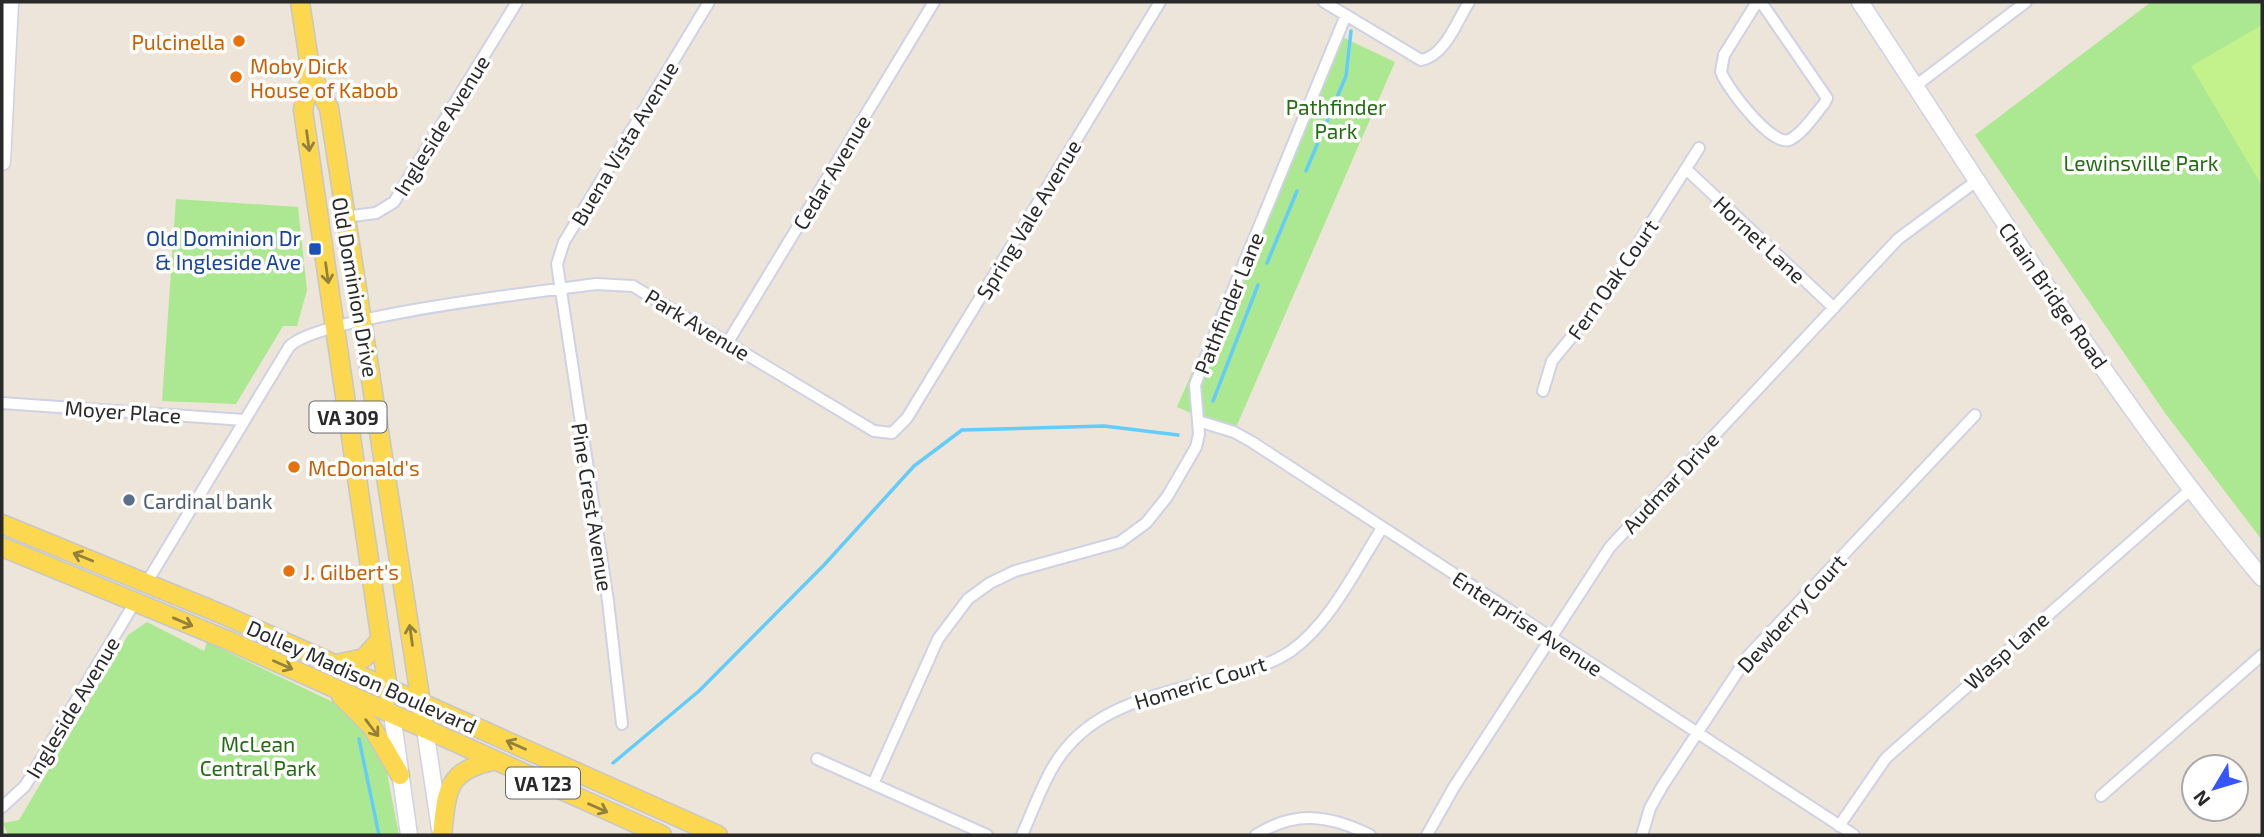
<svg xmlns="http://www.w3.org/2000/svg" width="2264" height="837" viewBox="0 0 2264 837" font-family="'Exo 2',sans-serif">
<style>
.green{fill:#ace891}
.pitch{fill:#c3f18c}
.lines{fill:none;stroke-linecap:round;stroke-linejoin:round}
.stream{stroke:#63ccf8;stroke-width:3.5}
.street-casing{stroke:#cfd2e4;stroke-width:14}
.secondary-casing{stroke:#cfd2e4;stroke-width:19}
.primary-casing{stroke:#c7c7c7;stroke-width:21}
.street{stroke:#fff;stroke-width:10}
.secondary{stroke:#fff;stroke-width:16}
.primary{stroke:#fcd850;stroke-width:18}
.oneway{stroke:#92803c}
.food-dot{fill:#e8710a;stroke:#fff;stroke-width:2.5}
.transit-dot{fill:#1a4fb4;stroke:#fff;stroke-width:2.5}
.service-dot{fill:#5c6f8a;stroke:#fff;stroke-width:2.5}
.labels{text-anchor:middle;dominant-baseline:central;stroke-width:7;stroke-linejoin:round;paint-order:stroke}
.shield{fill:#fff;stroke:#696969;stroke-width:2}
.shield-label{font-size:19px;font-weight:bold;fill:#292929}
.food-label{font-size:21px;fill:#c56008;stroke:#fff;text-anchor:start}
.park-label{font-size:21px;fill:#246b14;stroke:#fff}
.street-label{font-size:21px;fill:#292929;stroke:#fff}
.transit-label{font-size:21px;fill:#164399;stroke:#fff;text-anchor:end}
.service-label{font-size:21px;fill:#4e5e75;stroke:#fff;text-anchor:start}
</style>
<rect width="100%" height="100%" fill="#ede5d9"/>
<path class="green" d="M2151 2H2262V540L2165 413 1975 135Z
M1338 35 1395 62 1234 432 1177 407Z
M176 199 298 207 307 290 297 326H283L236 404 162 401Z
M147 622 204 651 207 642 335 703 381 742 399 835H8L3 823 19 820 128 635Z"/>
<path class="pitch" d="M2262 25V186L2191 66Z"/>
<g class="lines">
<path class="stream" d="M1306 171 1346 76 1351 31
M1267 263 1297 191
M1213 401 1258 285
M359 739 379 835
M613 763 699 691 824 565 914 466 962 430 1104 426 1178 435"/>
<defs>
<path id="street" d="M1324 2 1421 60C1445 56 1457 21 1469 2
M1757 2 1724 55 1721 72C1727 88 1771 146 1789 140 1802 135 1815 114 1824 104L1827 98 1761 2
M1914 87 2026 2
M1686 169 1834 308
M344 217 376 213 394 202 517 2
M728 342 934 2
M1543 391 1552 361 1604 297 1699 148
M2 403 244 420
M1198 421 1234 432 1252 442 1854 835
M147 582 289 347C315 317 544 291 596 284L633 286 874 431 892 433 907 418 1160 2
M622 724 608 601 557 264 564 242 709 2
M817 759 987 835
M873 784 938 639 968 599 990 583 1015 571 1120 542 1146 523 1167 497 1196 447 1199 434 1195 385 1210 346 1346 15
M2101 796 2262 655
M2 807 25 786 135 602
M1839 826 1886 758 2190 490
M1022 835C1032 813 1040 789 1053 767 1087 708 1150 697 1211 680 1238 673 1267 667 1291 651 1331 622 1356 569 1382 528
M1256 835C1295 810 1330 815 1370 835
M1427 835 1454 787 1610 547 1898 239 1975 182
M1642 835 1650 808 1663 785 1748 656 1975 415"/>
<path id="secondary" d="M1860 2C1989 197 2112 398 2262 578
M2 162 10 2
M392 714 409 835
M425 729 440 829"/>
<path id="primary" d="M300 2 311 74 329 108 425 729
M311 74 303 110 389 696
M2 524 224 615 718 835
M2 547 232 642 662 835
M337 664 364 658 380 640
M341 696 372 727 400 775
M442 835C447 792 445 771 493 761"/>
</defs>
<use href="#street" class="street-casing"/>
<use href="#secondary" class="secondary-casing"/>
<use href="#primary" class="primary-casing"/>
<use href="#street" class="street"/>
<use href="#secondary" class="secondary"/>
<use href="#primary" class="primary"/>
</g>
<defs><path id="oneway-shaft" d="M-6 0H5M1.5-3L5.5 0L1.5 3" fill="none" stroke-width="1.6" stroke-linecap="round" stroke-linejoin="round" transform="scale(1.75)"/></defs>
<g class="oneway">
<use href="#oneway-shaft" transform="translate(308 141) rotate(82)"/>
<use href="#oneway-shaft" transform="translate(327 273) rotate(82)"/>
<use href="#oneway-shaft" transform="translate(83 557) rotate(-158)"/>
<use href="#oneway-shaft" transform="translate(183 622) rotate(23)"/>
<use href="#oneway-shaft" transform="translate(411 635) rotate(-98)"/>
<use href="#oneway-shaft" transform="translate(283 665) rotate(24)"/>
<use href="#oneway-shaft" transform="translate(372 728) rotate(53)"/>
<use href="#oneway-shaft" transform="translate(516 745) rotate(-156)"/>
<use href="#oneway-shaft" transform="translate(598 808) rotate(24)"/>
</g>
<g class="food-dot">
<circle cx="239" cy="41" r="7"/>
<circle cx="236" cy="77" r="7"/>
<circle cx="294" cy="467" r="7"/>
<circle cx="289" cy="571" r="7"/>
</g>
<rect class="transit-dot" x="308" y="242" width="14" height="14" rx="3.5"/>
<circle class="service-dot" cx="129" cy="500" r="7"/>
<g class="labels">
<g class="shield">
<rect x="309.5" y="401.5" width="77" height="31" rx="5"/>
<rect x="506" y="767.5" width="74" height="31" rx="5"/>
</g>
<g class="shield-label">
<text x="348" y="417">VA 309</text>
<text x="543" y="783">VA 123</text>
</g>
<g class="food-label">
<text x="225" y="41" text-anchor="end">Pulcinella</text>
<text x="250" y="65">Moby Dick<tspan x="250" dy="24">House of Kabob</tspan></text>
<text x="308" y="467">McDonald's</text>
<text x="303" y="571">J. Gilbert's</text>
</g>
<g class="park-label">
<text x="1336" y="106">Pathfinder<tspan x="1336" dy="24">Park</tspan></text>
<text x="2141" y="162">Lewinsville Park</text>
<text x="258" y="743">McLean<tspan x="258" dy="24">Central Park</tspan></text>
</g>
<g class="street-label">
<text transform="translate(441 125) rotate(-58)">Ingleside Avenue</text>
<text transform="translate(624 143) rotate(-59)">Buena Vista Avenue</text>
<text transform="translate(831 172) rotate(-59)">Cedar Avenue</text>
<text transform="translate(1028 219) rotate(-59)">Spring Vale Avenue</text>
<text transform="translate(1760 239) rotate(43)">Hornet Lane</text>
<text transform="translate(1612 279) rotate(-55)">Fern Oak Court</text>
<text transform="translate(356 287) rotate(80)">Old Dominion Drive</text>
<text transform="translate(2054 295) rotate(55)">Chain Bridge Road</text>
<text transform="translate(1228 303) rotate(-68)">Pathfinder Lane</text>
<text transform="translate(698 324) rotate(31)">Park Avenue</text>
<text transform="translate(123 411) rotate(4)">Moyer Place</text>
<text transform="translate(1670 482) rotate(-47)">Audmar Drive</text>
<text transform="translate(593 507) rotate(81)">Pine Crest Avenue</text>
<text transform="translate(1791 613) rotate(-48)">Dewberry Court</text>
<text transform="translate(1528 623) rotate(33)">Enterprise Avenue</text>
<text transform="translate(2006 650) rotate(-42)">Wasp Lane</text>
<text transform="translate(362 676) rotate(24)">Dolley Madison Boulevard</text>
<text transform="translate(1200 682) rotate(-17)">Homeric Court</text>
<text transform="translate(72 707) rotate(-59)">Ingleside Avenue</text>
</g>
<g class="transit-label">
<text x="301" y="237">Old Dominion Dr<tspan x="301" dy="24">&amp; Ingleside Ave</tspan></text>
</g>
<g class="service-label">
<text x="143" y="500">Cardinal bank</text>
</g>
</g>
<rect width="2264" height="837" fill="none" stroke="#292929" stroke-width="7"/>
<g transform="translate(2215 788) rotate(232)"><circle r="33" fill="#ffffff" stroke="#a9a9a9" stroke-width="2"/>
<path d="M0-5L12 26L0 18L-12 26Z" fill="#3455ff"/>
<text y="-10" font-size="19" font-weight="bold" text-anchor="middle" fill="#292929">N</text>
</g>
</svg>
